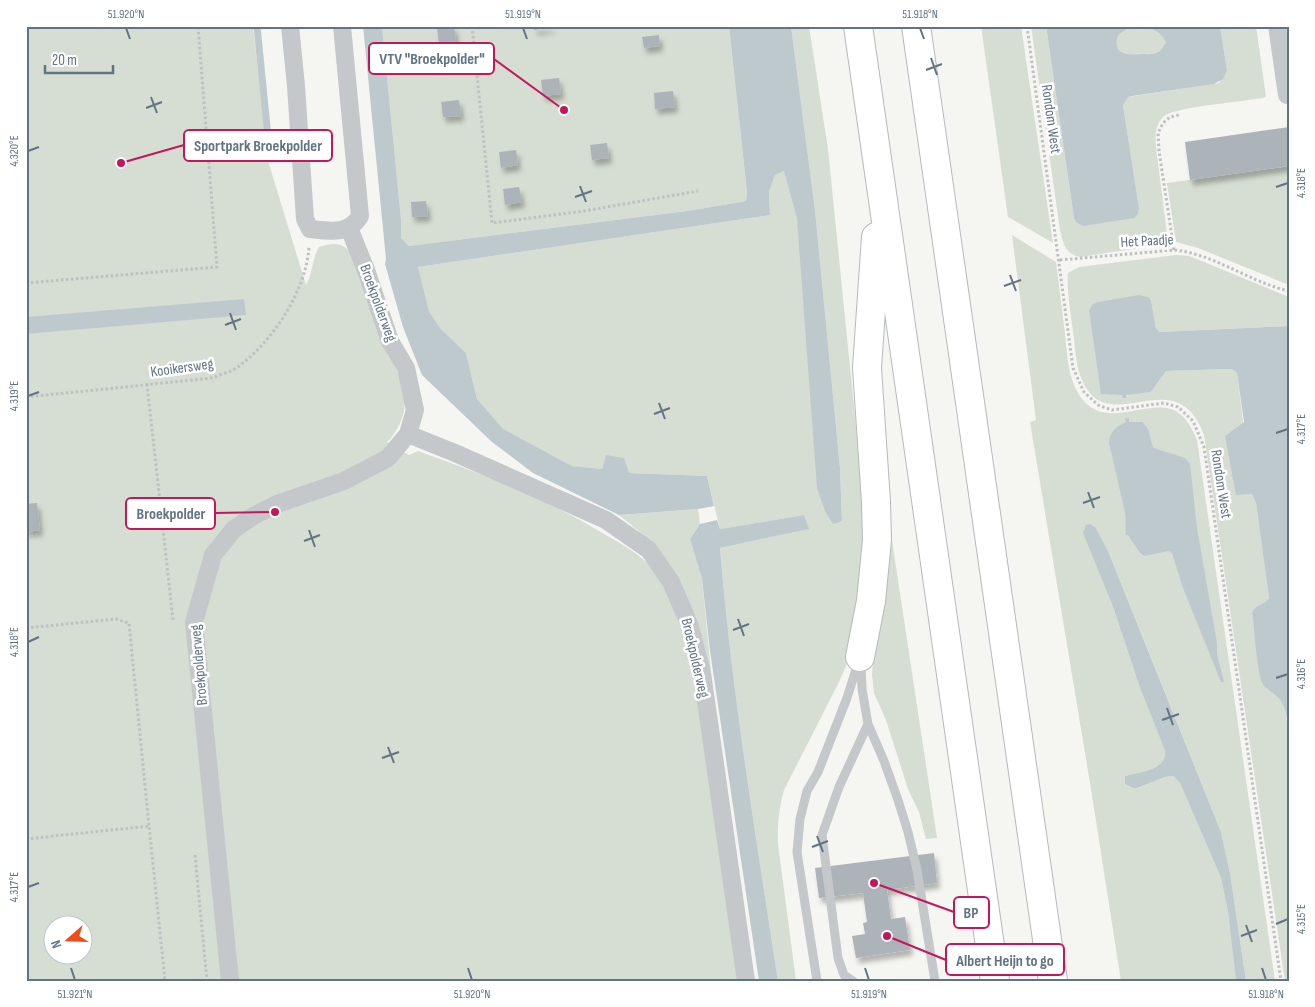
<svg xmlns="http://www.w3.org/2000/svg" width="1315" height="1007" viewBox="0 0 1315 1007" font-family="'Sofia Sans Condensed',sans-serif">
<style>
.green{fill:#d6ddd2;fill-rule:evenodd}
.water{fill:#bec9ce}
.lines{fill:none;stroke-linecap:round;stroke-linejoin:round}
.stream{stroke:#bec9ce;stroke-width:7}
.building{fill:#acb4ba;filter:url(#shadow)}
.motorway-casing{stroke:#b6babd;stroke-width:30}
.path{stroke:#bec0c2;stroke-width:3;stroke-dasharray:2.5 2.5;stroke-linecap:butt}
.service{stroke:#c4c8cb;stroke-width:9}
.minor{stroke:#c4c8cb;stroke-width:18}
.motorway{stroke:#fff;stroke-width:28}
.ticks{fill:none;stroke:#627484;stroke-width:2}
.labels{text-anchor:middle;dominant-baseline:central;stroke-width:5;stroke-linejoin:round;paint-order:stroke}
.street-label{font-size:15px;fill:#627484;stroke:#fff}
.leader{fill:none;stroke:#c2185b;stroke-width:2}
.callout-dot{fill:#c2185b;stroke:#fff;stroke-width:2}
.callout{fill:#fff;stroke:#c2185b;stroke-width:2}
.callout-label{font-size:16px;text-anchor:middle;font-weight:bold;fill:#627484}
.neatline{fill:none;stroke:#627484;stroke-width:2}
.ticks-label{font-size:12px;text-anchor:middle;fill:#627484}
</style>
<defs>
<filter id="shadow"><feDropShadow dx="3" dy="5.5" stdDeviation="2.5" flood-color="#0004"/></filter>
</defs>
<rect width="100%" height="100%" fill="#f5f5f1"/>
<path class="green" d="M26 26H253L268 161 306 285C313 273 312 259 319 247 338 241 344 244 357 259 367 288 375 318 386 347 392 364 405 381 405 401 405 415 398 432 387 442L409 455 418 451C482 474 547 499 604 534 618 542 633 550 645 561 694 607 703 740 713 805 721 864 730 922 738 981H26ZM52 924H82V954H52Z
M382 26H729L747 193 746 201 687 211 409 246 401 238V219Z
M791 26H809L828 149 864 506 865 573 851 654 839 682 784 790C779 809 777 825 778 844L796 981H778C756 837 732 693 720 548L808 529 804 515 720 529 707 476 629 473 606 456 602 469 572 466 503 430 477 399 466 353 441 329 428 312 418 267 770 215 769 192 775 175 784 170 797 219 842 521 840 468 815 210Z
M981 26H1021L1053 243 1008 217Z
M1031 26H1046L1074 218 1138 214 1139 208 1123 105 1128 97 1219 83 1227 70 1220 26H1256L1266 97C1246 102 1175 106 1163 117 1155 126 1155 136 1156 147L1167 234V242L1165 244 1080 257C1065 254 1063 243 1060 230Z
M1131 26C1146 26 1159 28 1166 43 1164 46 1162 50 1159 52 1154 55 1147 54 1142 54 1126 55 1113 56 1117 35Z
M1289 166V285L1198 248 1176 242 1167 183Z
M1012 235 1056 262C1059 286 1062 310 1065 334 1067 354 1068 376 1078 393 1104 437 1153 392 1180 414 1188 420 1193 431 1197 440L1275 981H1246L1230 873 1221 832 1146 645 1108 551 1096 528 1112 604 1140 688 1165 751C1167 770 1139 772 1125 776V784L1133 788H1137L1165 777 1173 776 1180 783 1221 878 1228 912 1236 981H1121L1091 789 1030 422 1036 420Z
M1176 255 1189 256 1204 262 1289 297V326L1160 332 1156 328 1151 300 1144 296 1093 304 1119 394 1123 395V398C1130 391 1141 393 1151 392L1166 371 1229 369 1233 370 1237 373 1252 494 1256 503 1269 598C1264 605 1254 605 1252 613L1261 679 1267 689 1276 695 1282 702 1285 707 1289 737V981H1285L1204 435C1201 427 1197 419 1191 412 1158 376 1102 437 1080 375 1076 363 1075 350 1074 338 1072 322 1066 287 1068 273L1079 267Z
M885 494 937 838 926 839 919 812 908 789 886 720 874 693 872 675Z
M698 509 700 524 690 539 702 579 713 693 697 618 680 585 659 553 640 532 619 515Z"/>
<path class="water" d="M363 26H382L401 219V238L409 246 687 211 746 201 747 193 729 26H791L815 210 840 468 842 521 833 524 825 511 817 488 797 219 784 171 775 175 769 192 770 215 418 267 429 312 441 329 466 353 477 399 503 429 572 466 602 469 606 455 624 458 629 473 707 476 714 506 698 509 619 515 533 473 492 442 422 375 403 327 385 264 386 259Z
M1046 26H1131L1118 35C1112 55 1127 55 1142 54 1147 54 1154 55 1158 52 1162 51 1163 46 1166 43 1160 30 1152 29 1140 26H1220L1227 70 1223 79 1214 84 1132 96 1128 97 1123 105 1139 208 1138 214 1134 218 1083 226 1076 222 1074 218Z
M1139 295 1148 297 1151 300 1156 328 1160 332 1289 326V737C1287 727 1288 712 1282 703 1277 693 1265 691 1261 680 1256 661 1255 633 1252 613 1254 605 1264 605 1269 598L1256 503 1252 494 1236 495 1225 436 1244 422 1237 373 1233 370 1229 369 1166 371 1151 392 1126 395V398H1123L1122 395 1101 394 1089 310 1093 304 1099 302Z
M244 299 246 315 26 334V317Z
M1125 418H1129V422H1142C1153 432 1148 437 1154 448L1185 458 1190 464 1197 528 1217 643V654L1224 682H1221L1183 588 1172 553 1168 551 1145 556 1140 553 1128 535H1126C1125 529 1126 520 1125 512L1109 443C1110 432 1115 427 1126 422Z
M804 515 809 529 720 548C732 693 756 837 778 981H759L710 651 702 579 690 539 700 524 717 520 720 529Z
M1090 524 1096 528 1108 551 1221 832 1230 873 1246 981H1236L1228 912 1221 878 1180 783 1173 776 1165 777 1137 788H1133L1125 784V776C1139 772 1167 770 1165 751L1140 688 1112 604 1083 533 1086 525Z"/>
<g class="lines">
<path class="stream" d="M257 26 270 157"/>
</g>
<path class="building" d="M454 26 456 42 439 44 437 28Z
M534 26H553V27L534 30Z
M659 35 660 46 644 48 642 37Z
M559 78 561 94 543 96 541 80Z
M673 91 675 107 655 109 654 93Z
M459 100 461 116 443 117 441 102Z
M1289 127V166L1190 180 1185 142Z
M607 143 609 158 592 160 590 145Z
M516 150 518 165 501 168 499 152Z
M519 187 522 202 505 205 503 189Z
M426 201 428 216 412 217 411 202Z
M37 503 40 530 26 532V504Z
M934 853 937 883 887 890 891 919 905 917 910 950 856 958 852 936 865 934 863 923 867 922 863 893 819 898 815 868Z"/>
<g class="lines">
<defs>
<path id="motorway" d="M858 26 995 981
M916 26 1053 981
M860 657 871 601 877 540 876 502 867 368 876 237"/>
</defs>
<use href="#motorway" class="motorway-casing"/>
<path class="path" d="M472 26 492 223 584 211 698 191
M1027 26 1073 368 1084 392 1098 405 1112 410 1164 403 1178 407 1193 421 1204 447 1281 981
M1174 250 1159 151 1158 133 1163 123 1170 117 1179 115
M1060 260 1174 250C1215 254 1249 282 1289 291
M26 283 217 267 198 26
M147 384 173 620
M26 397 213 378C221 374 231 372 238 367 273 341 306 291 309 247
M26 537 37 535
M26 628 116 619 129 623 149 826
M26 839 149 826 165 981
M195 855 207 981"/>
<path class="service" d="M861 664 862 689 868 724 884 761 898 800 908 832 917 870 935 981
M817 981 797 852 800 819 807 791 818 772 847 698 859 660
M853 981 844 975 838 958 822 835 839 787 868 724"/>
<path class="minor" d="M290 26 296 86 305 219 310 229C329 231 349 235 360 216L342 26
M1277 26 1287 95H1289
M408 434 455 453 606 520 649 550 671 582 689 623 702 673 746 981
M230 981 194 622 213 555 234 529 255 515 277 504 344 481 388 458 408 434 415 410 406 368 390 341 366 270 349 228"/>
<use href="#motorway" class="motorway"/>
</g>
<path class="ticks" d="M126 28 130 39M523 28 527 39M920 28 924 39M931 58 937 75M926 70 942 64M151 97 157 113M146 108 162 102M28 151 39 147M580 186 586 202M1276 187 1288 183M575 197 592 191M1010 275 1016 291M1004 286 1021 280M230 313 236 330M225 325 241 319M28 396 39 392M659 403 665 419M654 414 670 408M1276 433 1288 429M1088 492 1094 508M1083 503 1100 497M309 530 315 547M304 541 320 535M738 619 744 636M733 630 749 624M28 642 39 637M1276 678 1288 674M1167 708 1173 725M1162 720 1179 714M388 747 394 763M382 758 399 752M817 836 823 852M812 847 828 841M28 887 39 883M1276 924 1288 919M1246 925 1252 942M1241 936 1257 930M71 968 75 980M468 968 472 980M865 968 869 980M1262 968 1266 980"/>
<g class="labels">
<g class="street-label">
<text transform="translate(1051 119) rotate(82)">Rondom West</text>
<text transform="translate(1147 241) rotate(-3)">Het Paadje</text>
<text transform="translate(378 303) rotate(70)">Broekpolderweg</text>
<text transform="translate(182 368) rotate(-8)">Kooikersweg</text>
<text transform="translate(1221 484) rotate(81)">Rondom West</text>
<text transform="translate(695 658) rotate(77)">Broekpolderweg</text>
<text transform="translate(199 665) rotate(-95)">Broekpolderweg</text>
</g>
</g>
<path class="leader" d="M564 110L494 59M121 163L184 145M275 512L215 513M874 883L954 912M887 936L946 960"/>
<g class="callout-dot">
<circle cx="564" cy="110" r="5"/>
<circle cx="121" cy="163" r="5"/>
<circle cx="275" cy="512" r="5"/>
<circle cx="874" cy="883" r="5"/>
<circle cx="887" cy="936" r="5"/>
</g>
<g class="callout">
<rect x="369" y="43" width="125" height="31" rx="5"/>
<rect x="184" y="130" width="148" height="31" rx="5"/>
<rect x="126" y="498" width="89" height="31" rx="5"/>
<rect x="954" y="897" width="35" height="31" rx="5"/>
<rect x="946" y="944" width="118" height="31" rx="5"/>
</g>
<g class="callout-label">
<text x="432" y="64">VTV "Broekpolder"</text>
<text x="258" y="151">Sportpark Broekpolder</text>
<text x="171" y="519">Broekpolder</text>
<text x="971" y="918">BP</text>
<text x="1005" y="966">Albert Heijn to go</text>
</g>
<rect width="1315" height="1007" fill="none" stroke="#ffffff" stroke-width="55"/>
<g transform="translate(68 940) rotate(250)"><circle r="24" fill="#ffffff" stroke="#c0c7ce"/>
<path d="M0-4L9 19L0 12L-9 19Z" fill="#ef4d18"/>
<text y="-8" font-size="14" font-weight="bold" text-anchor="middle" fill="#627484">N</text>
</g>
<path d="M45 65v8h68v-8" fill="none" stroke="#627484" stroke-width="2.5"/>
<text x="52" y="65" font-size="15" fill="#627484" stroke="#ffffff" stroke-width="4" paint-order="stroke">20 m</text>
<rect x="28" y="28" width="1260" height="952" class="neatline"/>
<g class="ticks-label">
<text x="126" y="18">51.920°N</text>
<text x="523" y="18">51.919°N</text>
<text x="920" y="18">51.918°N</text>
<text transform="translate(14 151) rotate(-90)" y="4">4.320°E</text>
<text transform="translate(1301 183) rotate(-90)" y="4">4.318°E</text>
<text transform="translate(14 396) rotate(-90)" y="4">4.319°E</text>
<text transform="translate(1301 429) rotate(-90)" y="4">4.317°E</text>
<text transform="translate(14 642) rotate(-90)" y="4">4.318°E</text>
<text transform="translate(1301 674) rotate(-90)" y="4">4.316°E</text>
<text transform="translate(14 887) rotate(-90)" y="4">4.317°E</text>
<text transform="translate(1301 919) rotate(-90)" y="4">4.315°E</text>
<text x="75" y="998">51.921°N</text>
<text x="472" y="998">51.920°N</text>
<text x="869" y="998">51.919°N</text>
<text x="1266" y="998">51.918°N</text>
</g>
</svg>
